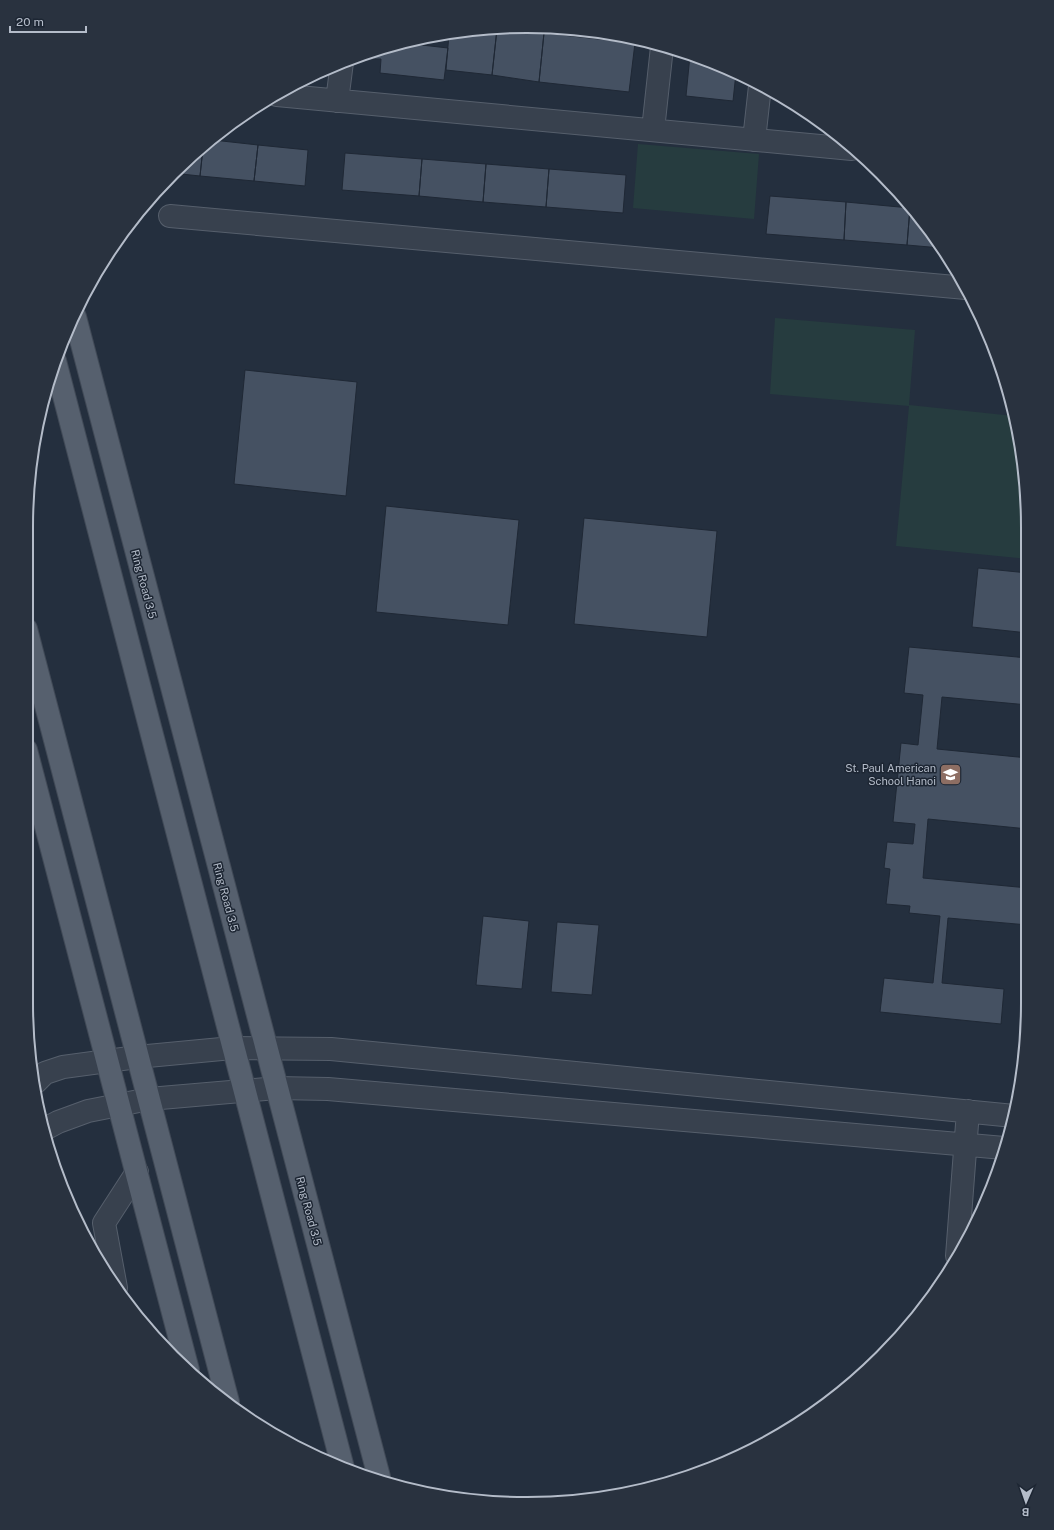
<svg xmlns="http://www.w3.org/2000/svg" width="1054" height="1530" viewBox="0 0 1054 1530" font-family="'Public Sans',sans-serif">
<style>
.green{fill:#263c3f}
.building{fill:#455162;stroke:#1f2835}
.lines{fill:none;stroke-linecap:round;stroke-linejoin:round}
.minor-casing{stroke:#565f6c;stroke-width:24}
.major-casing{stroke:#414a57;stroke-width:24}
.minor{stroke:#38414e;stroke-width:22}
.major{stroke:#56606e;stroke-width:22}
.labels{text-anchor:middle;dominant-baseline:central;stroke-width:3;stroke-linejoin:round;paint-order:stroke}
.street-label{font-size:11px;fill:#b4bcc9;stroke:#1d2633}
.poi-label{font-size:11px;fill:#b4bcc9;stroke:#1d2633;text-anchor:end}
.rim{fill:none;stroke:#b4bcc9;stroke-width:2}
</style>
<rect width="100%" height="100%" fill="#242f3e"/>
<path class="green" d="M638 144 759 154 754 219 633 208Z
M775 318 915 330 909 405 1014 416 1018 429 1028 527V559L896 546 909 406 770 394Z"/>
<path class="building" d="M505 28 544 33 539 82 492 75 497 29Z
M497 29 492 75 446 70 449 34Z
M544 33 635 43 629 92 539 82Z
M404 43 448 48 444 80 380 73 381 59H373L374 52Z
M690 55 719 64 736 73 733 101 686 96Z
M213 140 258 145 254 181 200 176 203 148Z
M258 145 308 150 305 186 254 181Z
M203 148 200 176 172 173H173Z
M345 153 422 159 419 196 342 190Z
M422 159 486 164 483 202 419 196Z
M486 164 549 169 546 207 483 202Z
M549 169 626 175 623 213 546 207Z
M770 196 846 202 844 240 766 234Z
M846 202 910 208 907 245 844 240Z
M910 208 925 222 941 248 907 245Z
M245 370 357 382 346 496 234 484Z
M386 506 519 520 508 625 376 612Z
M584 518 717 531 707 637 574 624Z
M978 568 1028 573V633L972 627Z
M909 647 1028 658V705L942 697 937 749 1028 758V829L928 819 923 878 1028 888V925L948 918 942 983 1004 989 1001 1024 880 1012 884 978 933 983 940 916 909 913 910 906 886 904 890 869 884 868 887 842 913 844 915 824 893 822 901 743 918 745 923 695 904 693Z
M483 916 529 921 522 989 476 985Z
M557 922 599 925 592 995 551 992Z"/>
<g class="lines">
<defs>
<path id="minor" d="M277 95 852 149
M337 101 342 62
M653 130 662 47
M754 140 760 86
M170 216 966 288
M36 1082 45 1073 63 1067 137 1057 232 1048 331 1049 1014 1116
M43 1130 58 1122 88 1111 149 1099 277 1088 328 1089 1004 1148
M957 1256 968 1111
M116 1288 104 1223 137 1172"/>
<path id="major" d="M75 317 379 1477
M55 361C151 730 246 1099 343 1468
M26 629 228 1402
M26 750 188 1370"/>
</defs>
<use href="#minor" class="minor-casing"/>
<use href="#major" class="major-casing"/>
<use href="#minor" class="minor"/>
<use href="#major" class="major"/>
</g>
<defs>
<symbol id="school-square" viewBox="-11 -11 22 22"><rect x="-9" y="-9" width="18" height="18" rx="4" fill="#8d6e63" stroke="#1d2633"/><path d="M0-5L7-2L0 1L-7-2ZM-4 1L0 2.5L4 1V4Q0 6-4 4Z" fill="#fff"/></symbol>
</defs>
<g fill-rule="evenodd">
<use href="#school-square" x="938" y="762" width="25" height="25"/>
</g>
<g class="labels">
<g class="street-label">
<text transform="translate(144 584) rotate(75)">Ring Road 3.5</text>
<text transform="translate(226 897) rotate(75)">Ring Road 3.5</text>
<text transform="translate(309 1211) rotate(75)">Ring Road 3.5</text>
</g>
<g class="poi-label">
<text x="936" y="768">St. Paul American<tspan x="936" dy="13">School Hanoi</tspan></text>
</g>
</g>
<path d="M0 0H1054V1530H0ZM527 33H527A494 494 0 0 1 1021 527V1003A494 494 0 0 1 527 1497H527A494 494 0 0 1 33 1003V527A494 494 0 0 1 527 33Z" fill="#29323f" fill-rule="evenodd"/>
<path class="rim" d="M527 33H527A494 494 0 0 1 1021 527V1003A494 494 0 0 1 527 1497H527A494 494 0 0 1 33 1003V527A494 494 0 0 1 527 33Z"/>
<g transform="translate(1026 1502) rotate(182)" stroke="#1d2633" stroke-width="3" paint-order="stroke">
<path d="M0-3L7 15L0 10L-7 15Z" fill="#b4bcc9"/>
<text y="-6" font-size="11" font-weight="bold" text-anchor="middle" fill="#b4bcc9">B</text>
</g>
<path d="M10 26v6h76v-6" fill="none" stroke="#b4bcc9" stroke-width="2"/>
<text x="16" y="26" font-size="12" fill="#b4bcc9" stroke="#1d2633" stroke-width="3" paint-order="stroke">20 m</text>
</svg>
